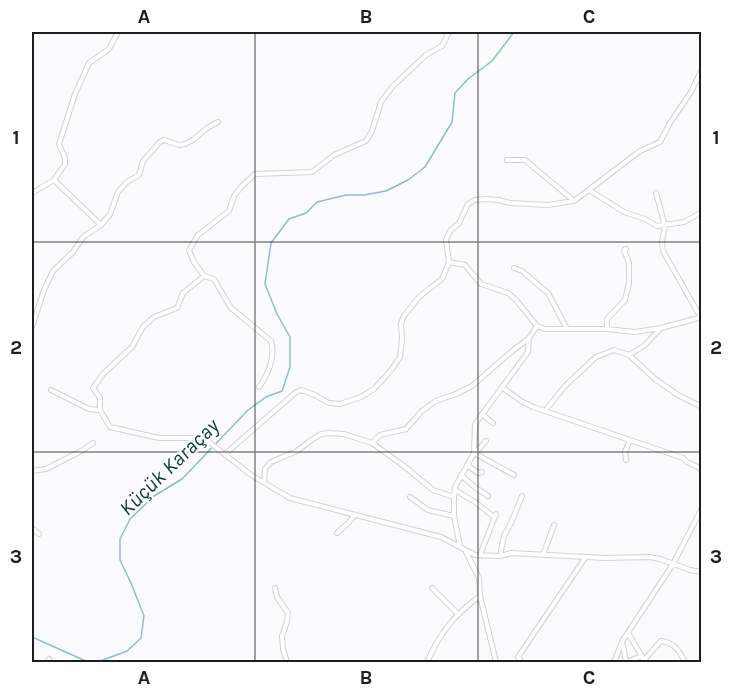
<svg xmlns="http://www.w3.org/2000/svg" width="733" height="694" viewBox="0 0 733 694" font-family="Karla,sans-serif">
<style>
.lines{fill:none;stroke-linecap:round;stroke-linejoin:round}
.stream{stroke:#8cbecc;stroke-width:1.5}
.minor-casing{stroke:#d2d2d4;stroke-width:6}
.minor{stroke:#fff;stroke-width:4}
.grid{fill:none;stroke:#1d1d1e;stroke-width:1.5;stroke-opacity:0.55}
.labels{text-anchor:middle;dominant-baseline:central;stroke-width:4.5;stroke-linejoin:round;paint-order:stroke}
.water-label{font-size:21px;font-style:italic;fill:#0c3b45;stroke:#fff}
.neatline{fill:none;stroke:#1d1d1e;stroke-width:2}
.grid-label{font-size:20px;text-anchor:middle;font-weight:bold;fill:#1d1d1e}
</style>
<rect width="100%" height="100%" fill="#fbfbfd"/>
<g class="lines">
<path class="stream" d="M32 637 88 662
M98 662 127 651 141 638 144 616 131 583 120 560V539L130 519 154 496 182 479 248 410 266 397 282 391 290 367V337L277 314 265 284 271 243 289 219 306 213 317 202 346 195H364L386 191 408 180 425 167 452 122 455 93 468 79 492 61 514 32"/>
<defs>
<path id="minor" d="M507 160H525L573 200
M54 180 101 225
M589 190 624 212 645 219 657 226 684 222 702 212
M32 193 54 180 65 164V158L59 144 75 94 89 63 109 49 118 32
M656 193 665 226 662 242 663 251 701 318
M449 262 465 265 481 284 508 293 516 300 537 326 545 329H607L635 332 661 328
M514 268 522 271 548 293 567 329
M204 276 194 262 189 250 198 235 229 211 234 196 242 186 255 174 312 172 334 155 366 141 372 131 381 102 392 87 426 55 442 46 449 32
M32 327 44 290 53 271 73 252 83 237 101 225 110 214 118 192 127 182 139 175 143 161 160 142 164 140 179 145 185 144 193 140 207 128 218 122
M607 329V319L625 300 629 283V263L624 250 626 249
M629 355 645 345 661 328 702 317
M259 387C268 375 276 356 271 341L231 308 214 279 204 276 183 293 177 308 154 317 143 327 132 347 103 374 93 388 100 398V410L110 427 159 438H204L251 475 290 498 441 537 475 555 500 556 511 553 605 558 650 557 660 559 690 570 702 572
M503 388 521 401 533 407 683 458 687 462 702 469
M51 390 89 409 100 410
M545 411 565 386 596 357 614 350 629 355 655 379 678 395 702 407
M482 414 493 423
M372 443 380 435 406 429 422 411 436 401 456 394 472 386 511 352 528 339
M474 453 514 475
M475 453 486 441
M225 454 295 393 301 390 315 395 329 403 340 404 361 397 374 389 392 369 400 357 402 339 401 323 404 316 419 297 442 279 449 262 446 240 450 231 459 223 468 204 475 200 486 199 499 200 510 203 548 205 574 201 640 151 660 142 670 123 691 92 702 69
M626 460 625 452 630 440
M467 465 478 473 482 472
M32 471 46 469 83 450 93 443
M461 475 476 488 488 496
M264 482 265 469 271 462 297 451 310 441 321 434 329 433 344 434 372 443 404 466 433 490 454 497
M455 490 475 502 494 517
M410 497 428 510 454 516
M32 528 39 534
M337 533 348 523 355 515
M460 546 454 516V497L455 487 474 453 475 424 528 352 529 338 537 326
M466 552 479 578 480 596 496 662
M480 555 496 514
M543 555 554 525
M500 556 504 536 511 523 522 496
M275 588 277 597 288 613 287 622 282 636 283 649 287 662
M432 588 458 614
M628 633 644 660 661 641C674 642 680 652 685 662
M623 645 626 662
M49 659 51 662
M427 662C441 632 453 616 480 596
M522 662 518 657 585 558
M614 662 623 640 673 564 702 508
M626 662 642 656"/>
</defs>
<use href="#minor" class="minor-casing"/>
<use href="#minor" class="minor"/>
</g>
<path class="grid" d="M255 32V662M478 32V662M32 242H702M32 452H702"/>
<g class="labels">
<g class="water-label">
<text transform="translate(169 467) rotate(-44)">Küçük Karaçay</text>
</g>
</g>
<rect width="733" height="694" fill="none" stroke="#ffffff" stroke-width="66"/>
<rect x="33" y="33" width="667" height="628" class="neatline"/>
<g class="grid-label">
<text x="144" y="23">A</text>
<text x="366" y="23">B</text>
<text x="589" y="23">C</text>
<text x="16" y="144">1</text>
<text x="716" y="144">1</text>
<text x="16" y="354">2</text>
<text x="716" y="354">2</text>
<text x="16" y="563">3</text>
<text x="716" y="563">3</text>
<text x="144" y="684">A</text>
<text x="366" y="684">B</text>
<text x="589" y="684">C</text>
</g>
</svg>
